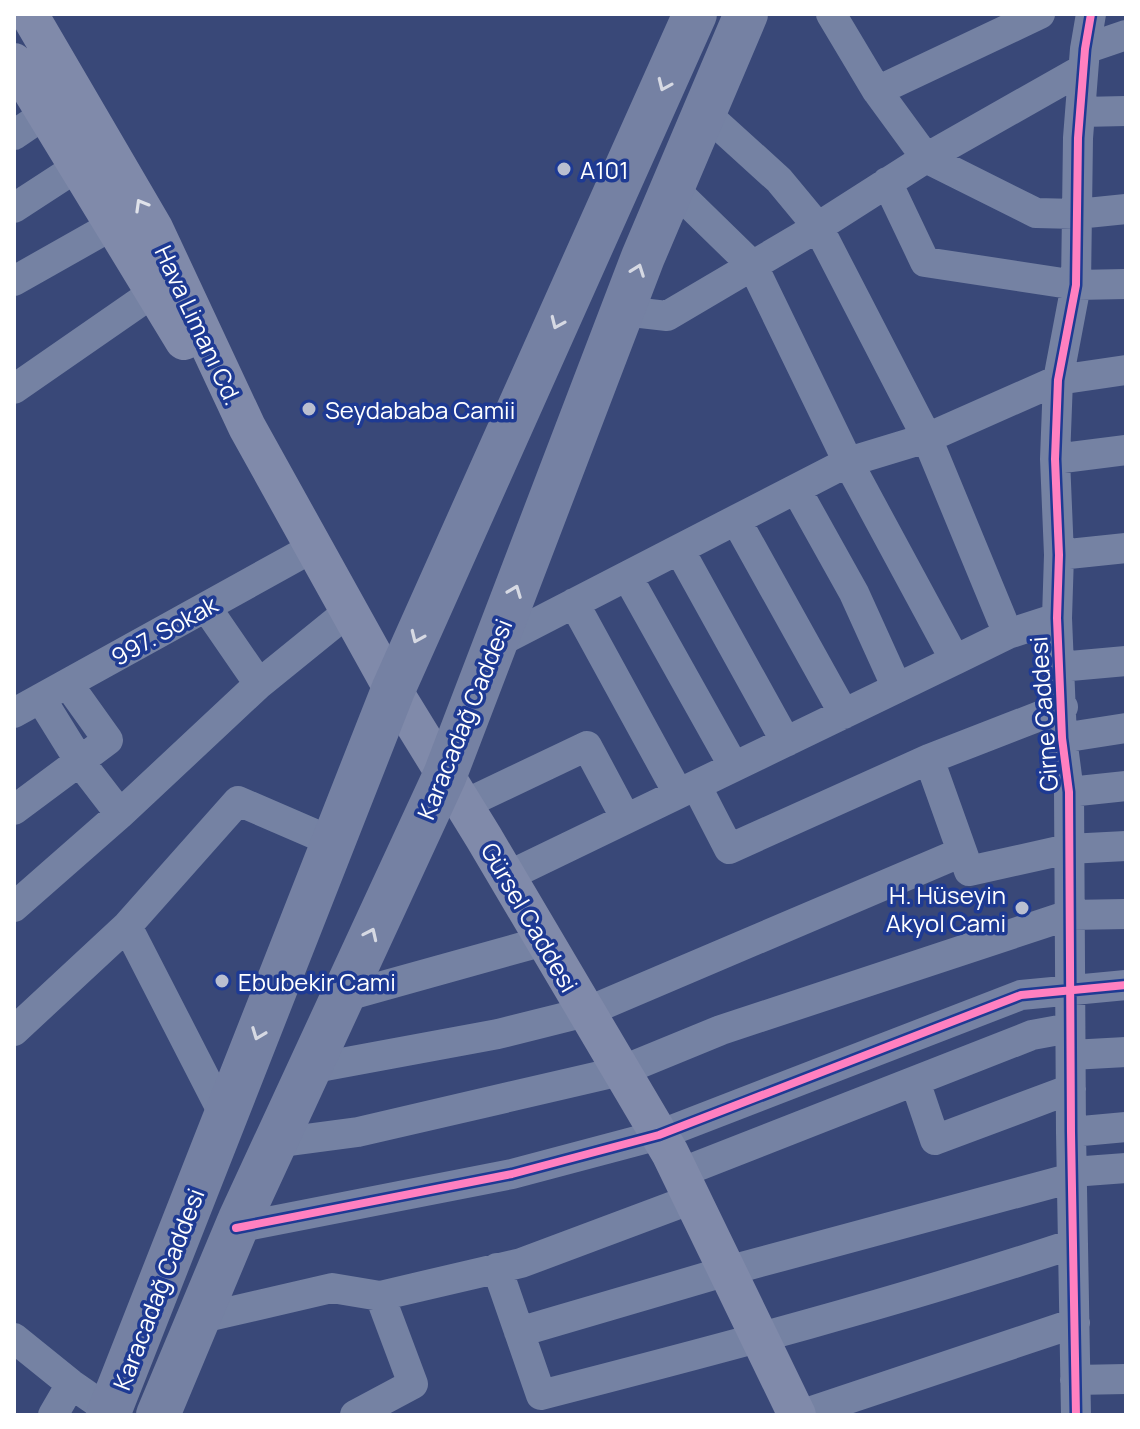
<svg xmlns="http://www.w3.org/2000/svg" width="1140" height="1429" viewBox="0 0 1140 1429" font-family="Manrope,sans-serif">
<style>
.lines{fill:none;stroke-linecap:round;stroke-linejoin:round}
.minor{stroke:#7582a3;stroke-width:30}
.major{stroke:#808aaa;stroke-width:38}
.highway{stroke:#7581a3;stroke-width:44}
.cycleway-casing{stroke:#1e3a93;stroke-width:13}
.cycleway{stroke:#ff80c0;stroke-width:8}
.oneway{stroke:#d6d9e3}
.oneway2{stroke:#dfe2ea}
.poi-dot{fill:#babfd0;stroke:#1e3a93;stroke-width:3}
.labels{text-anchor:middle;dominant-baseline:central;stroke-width:7;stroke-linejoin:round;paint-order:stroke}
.poi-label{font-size:24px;fill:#fff;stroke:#1e3a93;text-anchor:start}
.street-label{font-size:24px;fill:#fff;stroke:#1e3a93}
</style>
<rect width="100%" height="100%" fill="#394878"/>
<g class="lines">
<path class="minor" d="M831 14 877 91 1040 14
M1085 49 1126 35
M877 91 926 158 1036 213 1077 214 1126 209
M704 112 779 180 818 227 927 438 1008 634 1057 618
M1081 112 1126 111
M14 135 45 114
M887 182 925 262 1076 285 1126 284
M673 188 753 266 848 462 955 660 1008 634
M14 208 77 167
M14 281 113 225
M623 311 667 316 818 227 926 158 1083 69
M14 389 154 292
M1055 459 1126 450
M796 489 854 593 897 688
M736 520 844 714
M679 549 786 742
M1059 555 1126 548
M627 576 734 767
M574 603 678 793
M206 607 259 684 349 611
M495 644 848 462 927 438 1058 380 1126 370
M1059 667 1126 661
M41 699 80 762 120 814 259 684
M14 713 314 547
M1062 738 1126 728
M929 759 969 871 1068 849 1126 846
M696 785 729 849 929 759 1063 707
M1069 792 1126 786
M463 805 587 746 626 819
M14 810 108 740 68 684
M506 877 955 660
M14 907 120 814
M127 926 238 801 333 842
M343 997 544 941
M14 1031 127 926 225 1117
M1071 1055 1126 1052
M309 1069 498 1034 586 1012 962 852
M915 1081 935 1140 1071 1089
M1071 1132 1126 1127
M275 1143 358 1132 621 1071 721 1030 1069 915 1126 914
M1072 1172 1126 1168
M680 1173 1032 1035 1070 1028
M236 1228 512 1174 659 1135 1021 995 1126 985
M497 1268 541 1395C720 1349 898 1302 1073 1244
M198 1319 332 1288 380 1296 521 1263 692 1199
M519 1332 727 1271 1072 1178
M14 1338 71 1384 110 1411
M1075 1380 1126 1379
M53 1415 71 1384
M355 1415 413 1384 380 1296
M800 1415 1075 1323
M1076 1415 1071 1132 1069 792 1062 738 1057 618 1059 555 1055 459 1058 380 1076 285 1078 138 1085 49 1091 14"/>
<path class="major" d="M29 14 154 228 247 427 393 690 484 838 670 1153 797 1415
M14 62 184 341"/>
<path class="highway" d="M108 1415 393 690 695 14
M158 1415 240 1219 445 775 643 257 746 14"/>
<defs>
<path id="cycleway" d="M236 1228 512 1174 659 1135 1021 995 1126 985
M1076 1415 1071 1132 1069 792 1062 738 1057 618 1059 555 1055 459 1058 380 1076 285 1078 138 1085 49 1091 14"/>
</defs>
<use href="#cycleway" class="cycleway-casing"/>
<use href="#cycleway" class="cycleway"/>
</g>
<defs><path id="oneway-chevron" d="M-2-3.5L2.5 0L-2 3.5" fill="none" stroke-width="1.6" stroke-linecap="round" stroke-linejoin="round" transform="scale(2)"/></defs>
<g class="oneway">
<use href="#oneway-chevron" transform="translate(664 85) rotate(114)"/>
<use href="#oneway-chevron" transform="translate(638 270) rotate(-70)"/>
<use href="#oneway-chevron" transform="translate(557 323) rotate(114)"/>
<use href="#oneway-chevron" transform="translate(515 591) rotate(-69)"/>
<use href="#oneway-chevron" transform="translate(417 637) rotate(114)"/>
<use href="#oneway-chevron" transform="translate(371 934) rotate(-65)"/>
<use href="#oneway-chevron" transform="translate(258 1034) rotate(111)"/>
</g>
<use class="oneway2" href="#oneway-chevron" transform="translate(141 205) rotate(-120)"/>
<g class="poi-dot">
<circle cx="564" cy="169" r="8"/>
<circle cx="309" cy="409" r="8"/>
<circle cx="1022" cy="908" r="8"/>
<circle cx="222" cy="981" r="8"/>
</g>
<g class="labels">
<g class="poi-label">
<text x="580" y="169">A101</text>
<text x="325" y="409">Seydababa Camii</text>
<text x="1006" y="894" text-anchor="end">H. Hüseyin<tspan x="1006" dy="28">Akyol Cami</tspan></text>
<text x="238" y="981">Ebubekir Cami</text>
</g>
<g class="street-label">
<text transform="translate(199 325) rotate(65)">Hava Limanı Cd.</text>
<text transform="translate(164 630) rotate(-29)">997. Sokak</text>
<text transform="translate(1043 714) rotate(-94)">Girne Caddesi</text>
<text transform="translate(464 719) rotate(-68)">Karacadağ Caddesi</text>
<text transform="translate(530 917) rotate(60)">Gürsel Caddesi</text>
<text transform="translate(158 1289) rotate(-69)">Karacadağ Caddesi</text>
</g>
</g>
<rect width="1140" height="1429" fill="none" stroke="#ffffff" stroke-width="32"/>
</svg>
